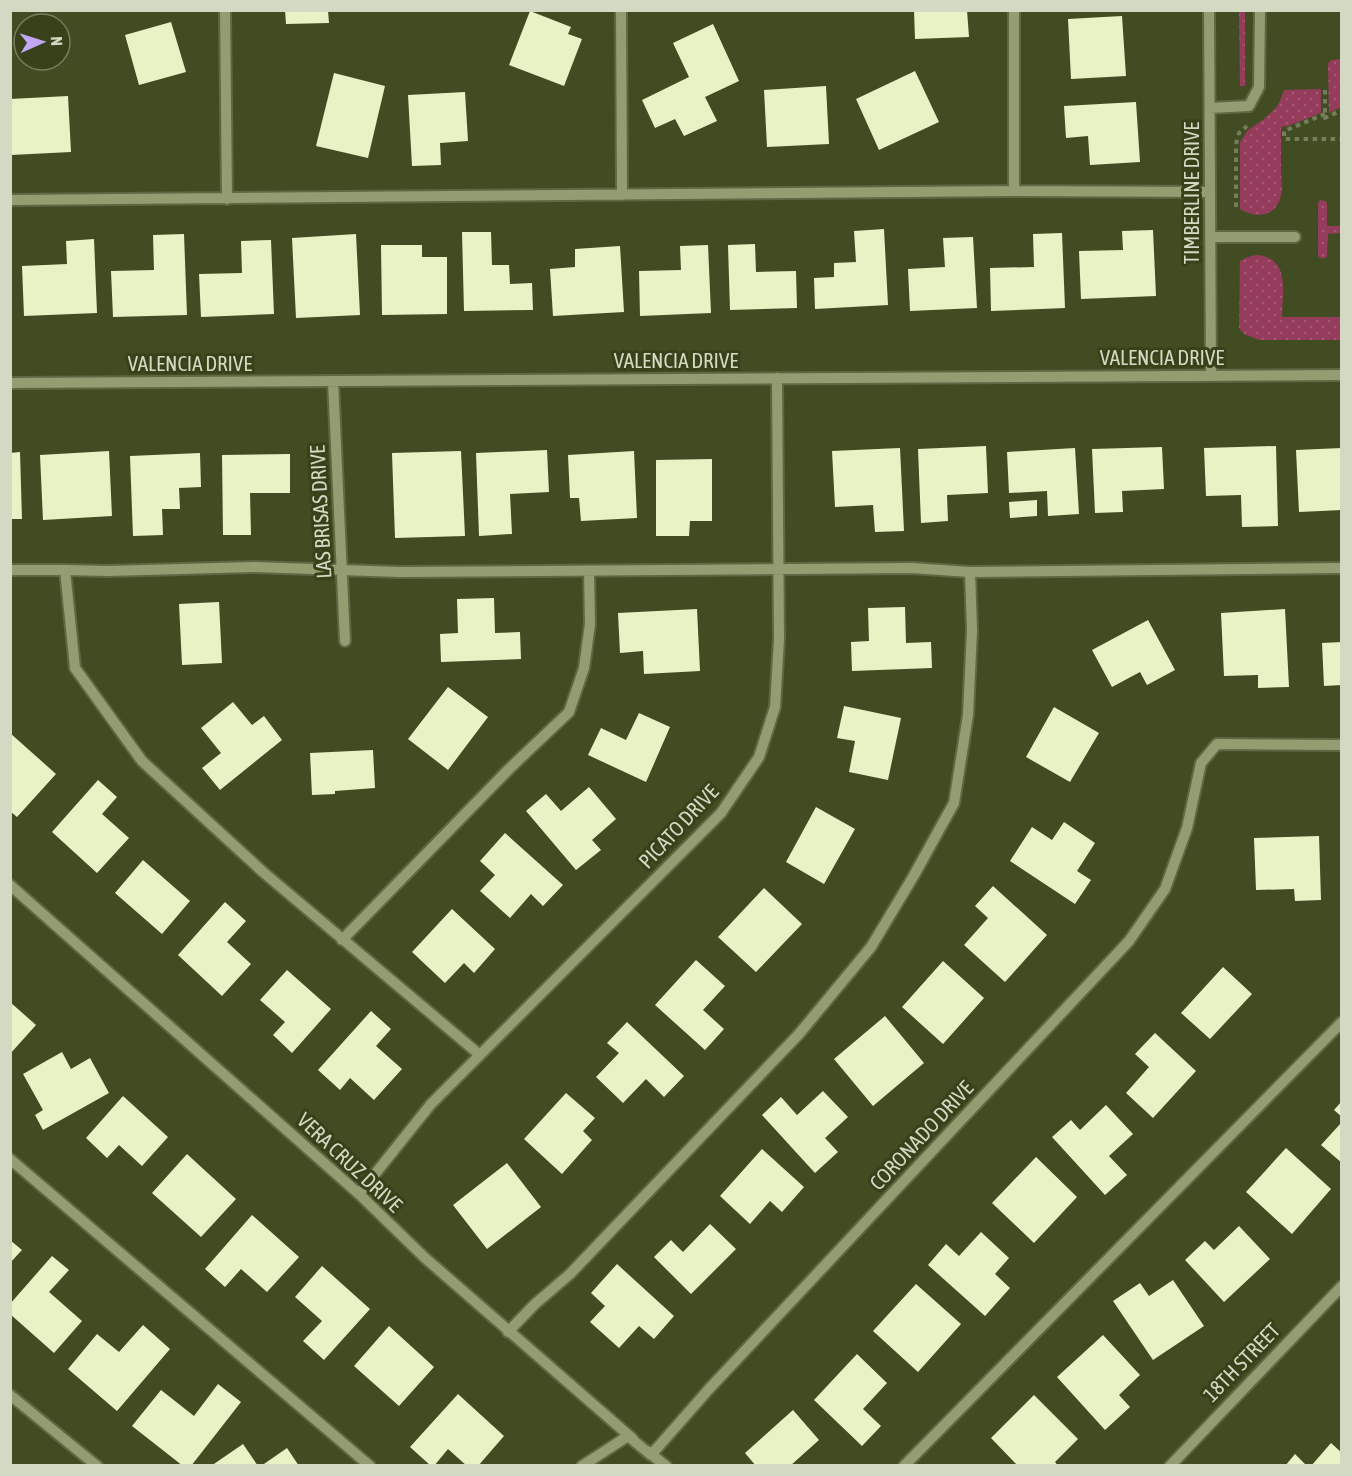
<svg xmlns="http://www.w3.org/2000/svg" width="1352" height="1476" viewBox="0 0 1352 1476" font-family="'Asap Condensed',sans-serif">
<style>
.grass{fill:url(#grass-dots)}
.building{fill:#e7f3c5}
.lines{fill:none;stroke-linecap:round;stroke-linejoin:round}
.minor-casing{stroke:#5f6743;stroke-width:14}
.path{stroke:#757e5c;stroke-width:4;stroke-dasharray:4.5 4.5;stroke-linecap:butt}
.minor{stroke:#929d72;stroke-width:10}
.labels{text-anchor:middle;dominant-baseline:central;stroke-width:6;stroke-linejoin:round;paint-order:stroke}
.street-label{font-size:21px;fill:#d3d9c3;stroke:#384119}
</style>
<defs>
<pattern id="grass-dots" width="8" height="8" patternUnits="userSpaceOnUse" patternTransform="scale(1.5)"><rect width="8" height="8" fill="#953b5c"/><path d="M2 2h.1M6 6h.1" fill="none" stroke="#a35772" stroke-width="1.8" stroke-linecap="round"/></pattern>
</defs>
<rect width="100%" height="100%" fill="#424c23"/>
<path class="grass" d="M1239 11H1245V86H1240Z
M1341 59V107L1329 113 1328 63 1332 60Z
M1321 89V113L1288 126 1281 127C1281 141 1281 156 1281 171 1281 178 1283 187 1281 195 1277 217 1256 219 1240 209V142L1248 130 1264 119 1276 108 1280 101 1284 90Z
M1320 200 1325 201 1327 203V226H1341V233L1328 234 1327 254V257C1323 259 1321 259 1318 256V203Z
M1256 255C1291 257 1282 292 1282 317H1341V340H1259L1244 334 1239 328 1240 261 1248 257Z"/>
<path class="building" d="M285 10H328L329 23 286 24Z
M914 10H967L969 37 915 39Z
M530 11 571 27 568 34 582 39 564 86 509 65Z
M1122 16 1126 76 1071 79 1068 19Z
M171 22 186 72 139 85 125 35Z
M713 24 739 81 705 97 717 121 684 136 675 119 655 128 642 100 689 77 673 43Z
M915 71 939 122 879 150 856 99Z
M334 73 385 86 368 158 316 146Z
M826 86 829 144 767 147 764 90Z
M465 92 468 141 440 143 441 165 412 166 408 95Z
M68 96 71 152 11 155 10 99Z
M1136 102 1140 162 1090 165 1088 136 1066 138 1064 106Z
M884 229 888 305 815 309 814 278 834 277V263L856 262 854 231Z
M1153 230 1156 296 1081 299 1079 251 1123 250 1122 231Z
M462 232H491L492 265H509L510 284 532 283 533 310 464 311Z
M1062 233 1065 308 991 311 990 268 1034 267 1033 234Z
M184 234 187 315 113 317 111 271 154 270 153 235Z
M356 234 360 315 296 318 292 238Z
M973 237 977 308 910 311 908 269 945 267 943 238Z
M94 239 97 313 24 316 22 266 67 264 66 241Z
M271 240 274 314 201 317 199 274 242 273 241 241Z
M755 244 756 272 796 271 797 308 730 310 728 245Z
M381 245H422V257H447V314L382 315Z
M708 245 711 313 640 316 639 271 681 270 680 246Z
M620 246 624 312 553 316 550 269 575 267V249Z
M986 446 988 493 947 495 948 521 921 523 918 449Z
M1276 446 1278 526 1242 527 1241 495 1206 496 1204 448Z
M1162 447 1164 489 1122 491 1123 512 1095 513 1092 449Z
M900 448 904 531 875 532 873 505 835 507 832 451Z
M1075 448 1079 514 1048 516 1047 491 1009 493 1007 452Z
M1342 448V510L1299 512 1296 450Z
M547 450 549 492 510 494 512 534 479 536 476 453Z
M109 451 112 516 43 520 40 455Z
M461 451 465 536 395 538 392 453Z
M634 451 637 518 581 521 579 498H570L568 455Z
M20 452 22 519H10V453Z
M200 453 201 487 179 488 180 509H162L163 535 133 536 130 456Z
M290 454V493H250L251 535H223L222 455Z
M712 459V521H690L689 536H656V460Z
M1037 500V516L1010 518 1009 502Z
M494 598 495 633 520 632 521 659 441 662 440 634 458 633 457 599Z
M219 602 222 663 182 665 179 604Z
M905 607 906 643 931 642 932 668 852 671 851 642 869 641 868 608Z
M697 609 700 671 644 674 643 651 620 653 618 613Z
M1285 609 1289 687 1258 688V675L1224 676 1221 613Z
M1148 620 1175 670 1147 685 1140 672 1112 687 1092 650Z
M1342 642V685L1324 686 1322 643Z
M448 687 488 717 448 770 408 739Z
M233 702 252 725 264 716 282 740 220 790 202 768 221 753 201 728Z
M844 706 901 718 888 780 849 772 855 741 837 738Z
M1054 707 1099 733 1070 782 1026 757Z
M639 713 670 727 646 782 588 755 601 728 626 740Z
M10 733 56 774 17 817 10 811Z
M373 750 375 788 335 791V794L312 795 310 753Z
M98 780 117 797 102 814 129 838 97 873 52 832Z
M589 787 616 819 592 840 601 850 576 870 526 811 546 794 561 811Z
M816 807 855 829 824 884 786 862Z
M1064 822 1095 843 1077 871 1091 880 1075 904 1010 861 1032 827 1052 840Z
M505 833 563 885 543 906 531 894 510 918 480 891 495 875 480 861Z
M1319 836 1321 900 1295 901 1294 889 1256 890 1254 838Z
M143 860 190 901 162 934 115 893Z
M993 886 1047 935 1005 982 964 945 988 918 975 906Z
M764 888 802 924 756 972 718 937Z
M225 902 246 921 227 942 251 964 222 996 178 955Z
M452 909 495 949 474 973 464 963 445 983 412 952Z
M696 960 725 986 703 1010 724 1029 705 1050 655 1005Z
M943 961 984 998 943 1044 902 1007Z
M1223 967 1252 994 1210 1039 1181 1013Z
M287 970 331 1009 292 1053 273 1035 285 1022 260 1000Z
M10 1002 36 1025 10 1054Z
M371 1011 391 1029 376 1046 402 1069 374 1100 350 1078 340 1090 318 1070Z
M885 1016 924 1063 873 1106 834 1059Z
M627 1022 684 1076 664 1097 646 1079 623 1103 596 1077 619 1053 607 1043Z
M1155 1033 1196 1071 1153 1118 1126 1093 1149 1067 1135 1054Z
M62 1052 71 1069 90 1058 109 1093 43 1130 35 1115 43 1110 23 1074Z
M823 1091 848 1117 825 1138 838 1152 815 1173 762 1115 781 1097 797 1115Z
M566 1093 595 1118 583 1131 592 1140 562 1174 524 1139Z
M123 1096 168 1137 142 1166 119 1145 107 1158 86 1138Z
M1342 1101V1117L1334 1110Z
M1106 1105 1133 1134 1109 1156 1127 1175 1105 1195 1052 1137 1071 1120 1080 1130Z
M1342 1122V1163L1321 1145Z
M1286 1148 1331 1189 1292 1234 1246 1192Z
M762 1149 804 1187 782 1212 770 1201 750 1224 720 1196Z
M187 1154 236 1199 201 1237 152 1193Z
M1036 1157 1077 1197 1034 1243 992 1203Z
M507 1163 541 1207 487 1249 453 1205Z
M252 1215 299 1257 267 1292 241 1269 225 1287 205 1269Z
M710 1224 736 1249 691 1294 654 1257 671 1240 683 1252Z
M1239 1226 1270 1259 1224 1302 1185 1260 1205 1241 1214 1250Z
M981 1232 1009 1258 995 1274 1010 1288 985 1316 928 1265 946 1244 959 1256Z
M10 1240 22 1250 10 1263Z
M52 1256 69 1270 49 1292 82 1321 54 1353 10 1314V1304Z
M617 1264 674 1316 654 1339 639 1326 619 1348 590 1322 605 1306 591 1293Z
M322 1266 370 1309 324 1360 303 1341 322 1321 295 1297Z
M1173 1280 1204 1326 1153 1360 1113 1301 1140 1283 1149 1296Z
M916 1284 961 1324 918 1372 873 1331Z
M143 1325 170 1349 117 1411 68 1369 97 1334 119 1352Z
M389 1326 434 1367 399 1406 354 1366Z
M1103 1335 1140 1375 1119 1395 1130 1407 1105 1430 1057 1377Z
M857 1354 887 1383 863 1409 881 1426 862 1446 814 1400Z
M218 1384 241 1402 191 1466H183L132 1426 161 1390 194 1416Z
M458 1394 504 1436 478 1466H467L448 1449 434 1466H431L410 1447Z
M1034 1395 1078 1439 1055 1462 1058 1466H1018L991 1438Z
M793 1410 819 1440 790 1466H756L745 1453Z
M1331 1443 1342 1453V1466H1311Z
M243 1444 258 1466H211Z
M287 1448 299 1466H261Z
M1295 1454 1307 1466H1285Z"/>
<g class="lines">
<defs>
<path id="minor" d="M225 10 227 199
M621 10 622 195
M1014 10V191
M1209 10 1211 376
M1210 108 1249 106 1259 87 1260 10
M10 200 1014 191 1210 192
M1210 237H1295
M333 381 345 641
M10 383 1342 375
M10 570H65
M970 572 1342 568
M10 885 359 1194 424 1257 633 1439
M342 940 509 769 569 712 584 668 590 624 589 571
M480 1055 263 872 142 761 75 668 65 570 108 571 254 567 400 572 912 568 970 572 972 630 968 715 954 803 913 877 871 947 799 1034 570 1274 535 1304 508 1332
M10 1159 370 1466
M359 1194 431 1104 721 813 759 757 775 707 779 639 777 378
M10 1395 97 1466
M647 1451 666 1466
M582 1466 628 1436 651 1455 709 1389 1129 941 1165 889 1187 828 1201 763 1217 744 1342 745
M904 1466 1342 1022
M1170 1466 1342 1286"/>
</defs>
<use href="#minor" class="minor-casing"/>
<path class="path" d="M1325 90V118L1342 110
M1325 114 1284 131V139H1342
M1236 207V144L1239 133 1247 126"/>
<use href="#minor" class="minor"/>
</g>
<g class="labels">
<g class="street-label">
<text transform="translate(1191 193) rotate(-90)">TIMBERLINE DRIVE</text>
<text x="1162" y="357">VALENCIA DRIVE</text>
<text x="676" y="360">VALENCIA DRIVE</text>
<text x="190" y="363">VALENCIA DRIVE</text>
<text transform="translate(320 512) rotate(-93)">LAS BRISAS DRIVE</text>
<text transform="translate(678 826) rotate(-47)">PICATO DRIVE</text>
<text transform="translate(921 1135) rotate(-47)">CORONADO DRIVE</text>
<text transform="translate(350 1162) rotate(43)">VERA CRUZ DRIVE</text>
<text transform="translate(1241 1362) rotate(-46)">18TH STREET</text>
</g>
</g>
<rect width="1352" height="1476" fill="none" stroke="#d3d9c3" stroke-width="24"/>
<g transform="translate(42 42) rotate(87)"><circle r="28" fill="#384119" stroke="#767e5d" stroke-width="1.5"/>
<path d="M0-4.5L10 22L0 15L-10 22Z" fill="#c2a8f3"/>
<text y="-9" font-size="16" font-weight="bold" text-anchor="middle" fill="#d3d9c3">N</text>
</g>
</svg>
